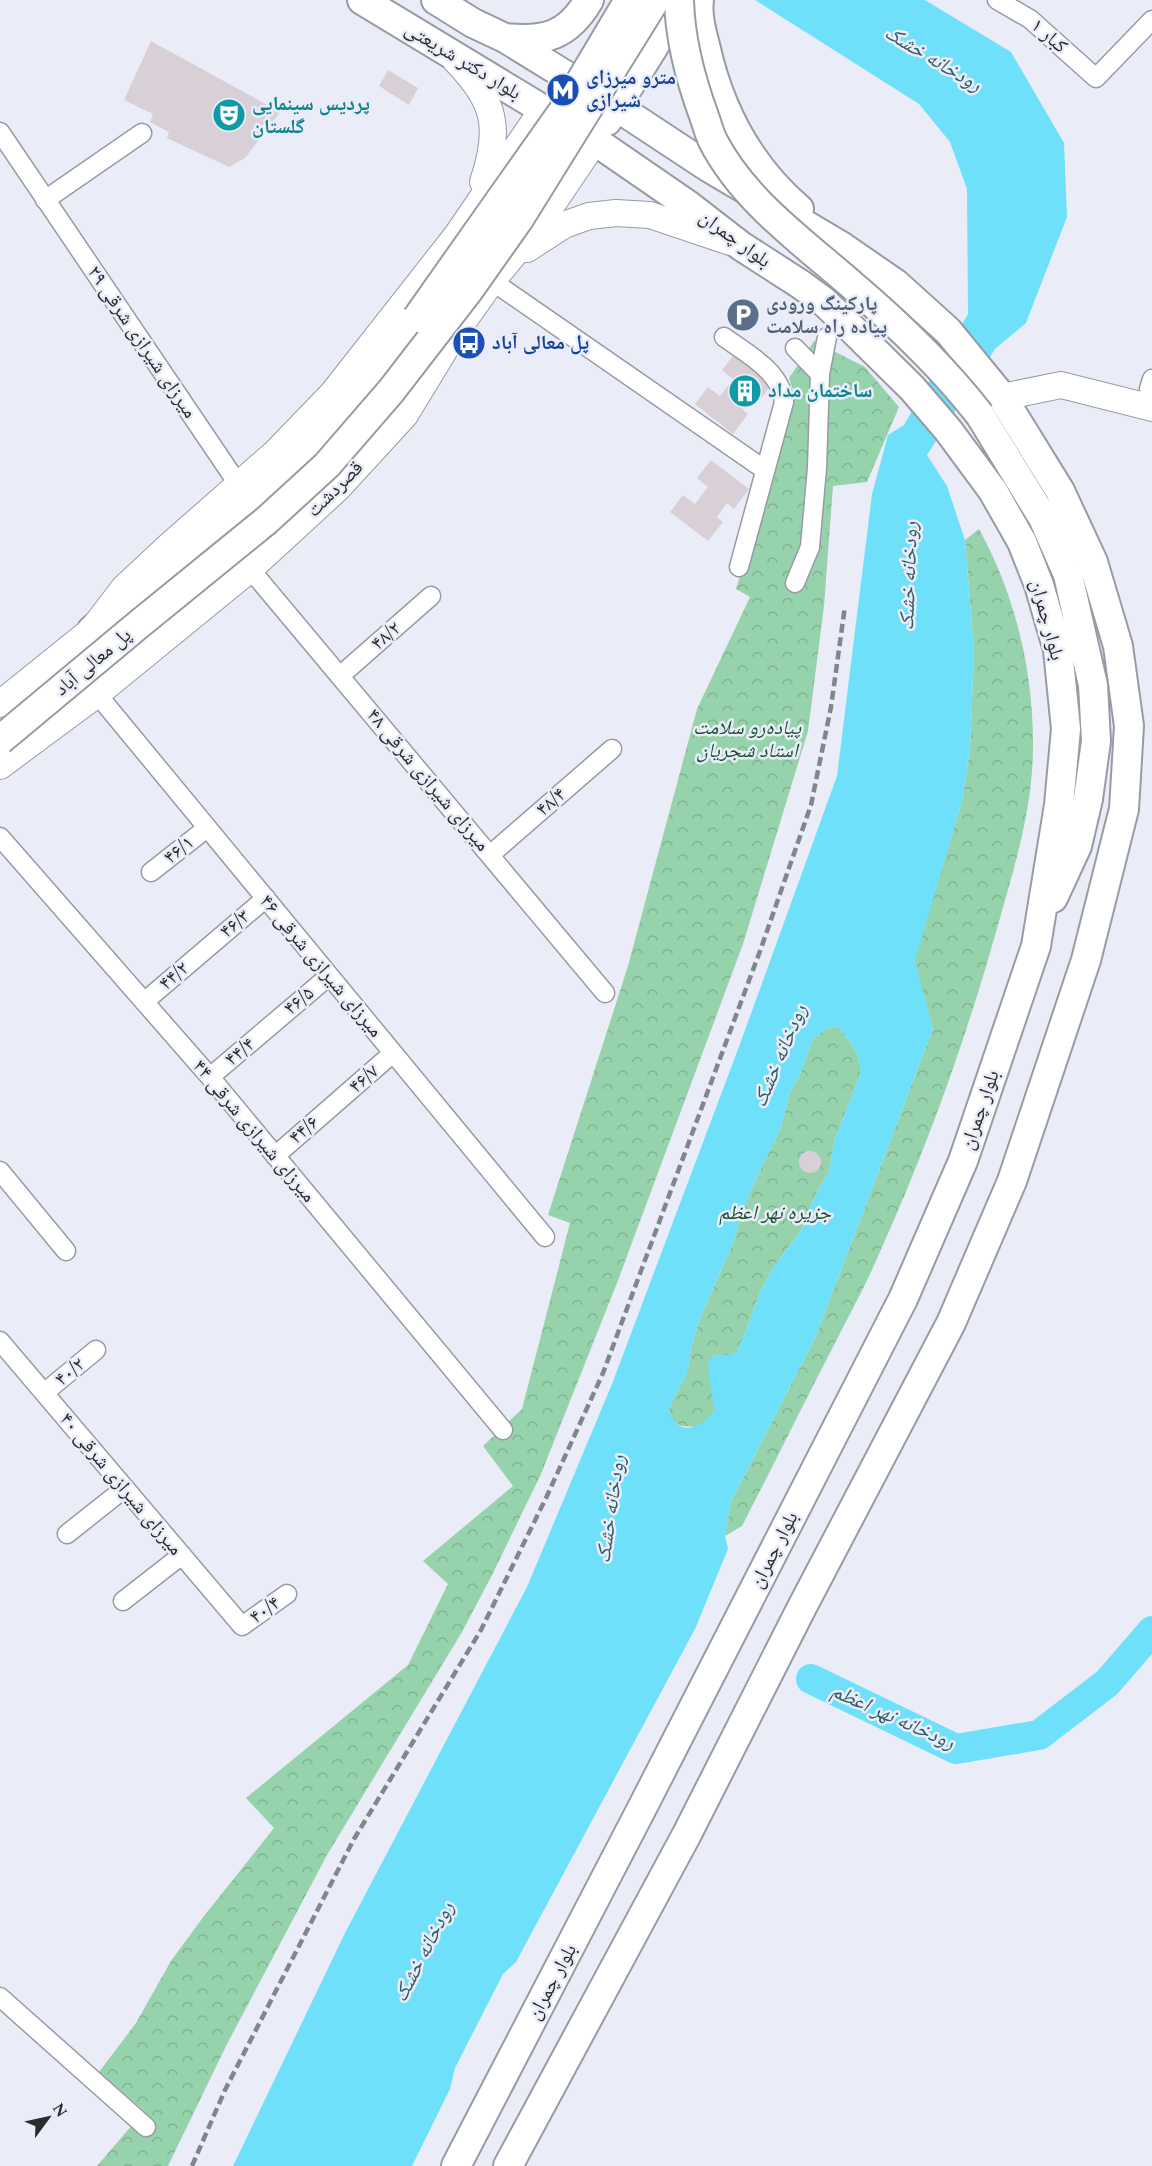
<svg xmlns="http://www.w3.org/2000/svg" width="1152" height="2166" viewBox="0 0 1152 2166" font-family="Spectral,'Noto Naskh Arabic',serif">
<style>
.park{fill:url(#park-crowns)}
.water{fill:#6fe0fa;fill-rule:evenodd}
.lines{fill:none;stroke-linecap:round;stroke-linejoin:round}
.river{stroke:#6fe0fa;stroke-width:30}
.building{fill:#d9cfd6}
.street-casing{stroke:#989ba4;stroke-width:21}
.secondary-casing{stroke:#989ba4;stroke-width:28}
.primary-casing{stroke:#989ba4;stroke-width:32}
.street{stroke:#fff;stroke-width:18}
.secondary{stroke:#fff;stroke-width:26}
.primary{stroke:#fff;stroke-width:28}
.rail{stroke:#83858c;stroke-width:4.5;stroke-dasharray:9 4.5;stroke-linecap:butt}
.primary-bridge-casing{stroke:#989ba4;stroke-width:32;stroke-linecap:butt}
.primary-bridge{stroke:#fff;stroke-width:28}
.labels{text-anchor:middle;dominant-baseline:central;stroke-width:5;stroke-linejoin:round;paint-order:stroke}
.street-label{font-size:20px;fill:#2b2c30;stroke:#eaedf7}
.transit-label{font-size:20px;font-weight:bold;fill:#164399;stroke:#eaedf7;text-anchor:start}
.culture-label{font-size:20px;font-weight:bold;fill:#0d838f;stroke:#eaedf7;text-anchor:start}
.service-label{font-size:20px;font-weight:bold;fill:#4e5e75;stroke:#eaedf7;text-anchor:start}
.park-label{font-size:20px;font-style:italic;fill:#155231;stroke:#eaedf7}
.water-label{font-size:21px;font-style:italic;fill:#2e5e69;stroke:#eaedf7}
</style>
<defs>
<pattern id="park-crowns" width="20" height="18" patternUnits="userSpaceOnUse" patternTransform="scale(1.5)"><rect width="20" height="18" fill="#96d2ab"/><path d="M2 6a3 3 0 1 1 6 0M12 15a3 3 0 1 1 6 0" fill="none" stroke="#81b493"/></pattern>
</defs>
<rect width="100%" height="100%" fill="#eaedf7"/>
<path class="park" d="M814 341 865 367 899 407 867 482 833 486 824 606 808 731 743 944 617 1283 541 1474 492 1575 462 1632 327 1855 226 2046 168 2166H97L144 2111 99 2072 136 2023 171 1961 204 1916 274 1828 246 1798 408 1665 448 1584 423 1561 513 1486 483 1446 522 1409 570 1223 548 1215 628 966 697 709 750 597 736 589 795 395 789 378Z
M979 529C1016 596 1034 674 1033 750 1032 814 1013 871 996 932 965 1042 926 1150 879 1254 866 1285 849 1315 834 1345 803 1405 773 1466 742 1526L725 1536 731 1501 815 1338 933 1029 914 961 962 801 970 749 974 651 965 540Z
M837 1026C850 1041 862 1054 860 1075L835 1139 829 1172 815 1196 802 1229 773 1268 760 1292 745 1334 735 1355 713 1356 715 1410 707 1421 696 1427 681 1426 672 1420 669 1408 688 1370 691 1348 700 1318 733 1243 741 1215 755 1181 781 1127 790 1092 801 1072 813 1039 827 1028Z"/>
<path class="water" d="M755 0H925L1011 52 1064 143 1067 217 1026 323 995 349 927 455 947 486 965 540 974 651 970 749 962 801 915 961 933 1029 815 1338 731 1501 725 1536 728 1549 695 1629 516 1962 503 1974 455 2068 450 2089 412 2166H233L345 1933 527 1587 612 1384 740 1044 837 776 872 494 888 435 904 425 968 314 967 189 950 142 919 104ZM837 1026C850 1041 862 1054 860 1075L835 1139 829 1172 815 1196 802 1229 773 1268 760 1292 745 1334 735 1354C728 1355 716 1354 711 1358 703 1365 714 1399 715 1410 701 1430 676 1438 669 1408L688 1370 691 1348 700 1318 733 1243 741 1215 755 1181 781 1127 790 1092 801 1072 813 1039 827 1028Z"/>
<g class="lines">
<path class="river" d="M811 1679 956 1749 1039 1735 1107 1683 1152 1631"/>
</g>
<path class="building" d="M151 41 280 112 245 158 229 167 167 138 169 132 150 122 153 114 124 100Z
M388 70 418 88 409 105 379 86Z
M736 352 774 381 759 401 752 396 742 409 748 414 733 434 695 404 708 387 720 396 733 379 722 370Z
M711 460 749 489 734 509 727 503 717 517 723 522 708 541 670 512 683 495 695 504 708 487 697 478Z
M799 1162a11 11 0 1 1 22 0a11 11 0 1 1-22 0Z"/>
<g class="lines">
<defs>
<path id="street" d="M997 0 1030 19 1096 78 1152 20
M0 132 238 484
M45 200 142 133
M492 281 765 470
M724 337C747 354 781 371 784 402L739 567
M820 374 827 337
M1149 389 1152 379
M250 569 605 993
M795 583 810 547 817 468 820 374 795 348
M341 675 431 596
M97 694 545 1237
M0 837 210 1077 503 1430
M490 855 612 749
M151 872 207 828
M144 1002 266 898
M210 1077 329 976
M275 1156 393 1053
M0 1171 66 1251
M0 1341 242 1626 287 1594
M44 1393 96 1350
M67 1534 125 1488
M123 1601 182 1555
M0 1997 146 2127"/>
<path id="secondary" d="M456 61C496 102 501 128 483 182
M527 249 564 225 589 216 616 213 650 215 730 242
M1002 397 1061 385 1152 408
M0 704 92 630 124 588 170 545 275 453 333 393 457 235 543 109
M0 766 97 694 250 569 338 488 405 415 453 336 492 281 539 224 595 141"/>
<path id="primary" d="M362 0 595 141 688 205 741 246 800 284 822 300 842 319 912 388 948 430 993 491 1022 542 1039 585 1058 650 1066 729 1059 805 1036 946 963 1161 903 1299 641 1810 456 2166
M436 0 473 23 505 38 617 107 708 167 841 246 896 284 948 331 1002 397 1060 491 1093 562 1118 646 1129 726 1124 809 1086 960 1012 1181 951 1323 800 1611 687 1834 508 2166
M699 0C697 15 701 30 705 45 719 109 749 166 799 209
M505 38C545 42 568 36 589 0
M607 121 653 48 680 0
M980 415 1043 518 1068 575 1093 685 1096 741 1088 799 1077 846 1053 898
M92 630 253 502 333 421 417 318"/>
</defs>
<use href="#street" class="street-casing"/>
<use href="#secondary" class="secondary-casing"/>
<use href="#primary" class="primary-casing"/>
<use href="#street" class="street"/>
<use href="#secondary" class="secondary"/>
<use href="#primary" class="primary"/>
<path class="rail" d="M192 2166 225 2090 354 1839 481 1630 546 1498 603 1373 760 951 811 805 831 707 845 606"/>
<defs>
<path id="primary-bridge" d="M679 0C680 40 690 78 704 116 707 124 709 133 713 141 744 201 803 242 852 285 899 325 942 366 980 415
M417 318 563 111 629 0
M0 740 138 625 267 520 327 465 391 391 469 290 519 219 655 0"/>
</defs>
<use href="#primary-bridge" class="primary-bridge-casing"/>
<use href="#primary-bridge" class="primary-bridge"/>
</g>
<defs>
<symbol id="metro-disc" viewBox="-11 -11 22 22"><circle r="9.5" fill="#1a4fb4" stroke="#eaedf7"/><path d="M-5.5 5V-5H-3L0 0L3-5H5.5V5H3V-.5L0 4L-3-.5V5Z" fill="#fff"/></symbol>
<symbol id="theatre-disc" viewBox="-11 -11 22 22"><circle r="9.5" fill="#0f9aa8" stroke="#eaedf7"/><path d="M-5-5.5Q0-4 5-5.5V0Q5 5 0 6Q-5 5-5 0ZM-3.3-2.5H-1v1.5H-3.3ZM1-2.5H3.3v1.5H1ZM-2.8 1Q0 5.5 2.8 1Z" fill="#fff"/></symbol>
<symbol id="parking-disc" viewBox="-11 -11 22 22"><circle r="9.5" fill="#5c6f8a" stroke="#eaedf7"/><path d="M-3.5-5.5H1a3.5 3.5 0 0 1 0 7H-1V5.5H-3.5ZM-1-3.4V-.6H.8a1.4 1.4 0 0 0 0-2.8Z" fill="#fff"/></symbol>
<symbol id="bus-disc" viewBox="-11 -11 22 22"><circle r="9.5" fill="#1a4fb4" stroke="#eaedf7"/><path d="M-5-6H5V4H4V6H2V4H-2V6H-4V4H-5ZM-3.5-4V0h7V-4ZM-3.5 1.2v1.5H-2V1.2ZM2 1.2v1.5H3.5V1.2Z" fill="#fff"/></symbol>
<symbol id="building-disc" viewBox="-11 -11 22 22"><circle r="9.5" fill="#0f9aa8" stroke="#eaedf7"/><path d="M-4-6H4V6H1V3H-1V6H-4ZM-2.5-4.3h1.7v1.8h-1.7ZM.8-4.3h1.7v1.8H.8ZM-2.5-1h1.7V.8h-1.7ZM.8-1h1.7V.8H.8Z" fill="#fff"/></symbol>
</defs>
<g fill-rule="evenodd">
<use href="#metro-disc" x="544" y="71" width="38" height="38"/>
<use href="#theatre-disc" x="210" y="96" width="38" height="38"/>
<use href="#parking-disc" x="724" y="296" width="38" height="38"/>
<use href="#bus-disc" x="450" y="324" width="38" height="38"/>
<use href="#building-disc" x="726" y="372" width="38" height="38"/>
</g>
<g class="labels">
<g class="street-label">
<text transform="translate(1049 36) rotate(41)">۱ کبار</text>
<text transform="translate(463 61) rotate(31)">بلوار دکتر شریعتی</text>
<text transform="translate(735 239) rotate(36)">بلوار چمران</text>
<text transform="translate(142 342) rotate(56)">۲۹ میرزای شیرازی شرقی</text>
<text transform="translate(335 489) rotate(-45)">قصردشت</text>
<text transform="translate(1047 620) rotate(75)">بلوار چمران</text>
<text transform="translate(386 636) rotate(-41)">۴۸/۲</text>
<text transform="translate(93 662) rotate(-40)">پل معالی آباد</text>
<text transform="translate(428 780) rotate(50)">۴۸ میرزای شیرازی شرقی</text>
<text transform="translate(551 802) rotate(-41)">۴۸/۴</text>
<text transform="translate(179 850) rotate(-39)">۴۶/۱</text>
<text transform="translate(235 924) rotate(-40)">۴۶/۳</text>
<text transform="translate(321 966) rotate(50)">۴۶ میرزای شیرازی شرقی</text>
<text transform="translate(174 976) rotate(-41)">۴۴/۲</text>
<text transform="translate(299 1001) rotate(-40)">۴۶/۵</text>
<text transform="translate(240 1052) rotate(-40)">۴۴/۴</text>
<text transform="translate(364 1079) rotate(-41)">۴۶/۷</text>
<text transform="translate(980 1110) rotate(-71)">بلوار چمران</text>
<text transform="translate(304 1130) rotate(-41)">۴۴/۶</text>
<text transform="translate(254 1131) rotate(50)">۴۴ میرزای شیرازی شرقی</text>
<text transform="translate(70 1372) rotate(-40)">۴۰/۲</text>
<text transform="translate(121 1484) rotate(50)">۴۰ میرزای شیرازی شرقی</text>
<text transform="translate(774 1550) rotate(-63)">بلوار چمران</text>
<text transform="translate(265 1610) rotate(-36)">۴۰/۴</text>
<text transform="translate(552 1982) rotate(-62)">بلوار چمران</text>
</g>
<g class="transit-label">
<text x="586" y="78">مترو میرزای<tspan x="586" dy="23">شیرازی</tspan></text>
<text x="492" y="343">پل معالی آباد</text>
</g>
<g class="culture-label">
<text x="252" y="104">پردیس سینمایی<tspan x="252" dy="23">گلستان</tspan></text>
<text x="768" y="391">ساختمان مداد</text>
</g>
<g class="service-label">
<text x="766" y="304">پارکینگ ورودی<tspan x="766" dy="23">پیاده راه سلامت</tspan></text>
</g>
<g class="park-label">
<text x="747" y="728">پیاده‌رو سلامت<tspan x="747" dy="23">استاد شجریان</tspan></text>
<text x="775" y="1213">جزیره نهر اعظم</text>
</g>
<g class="water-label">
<text transform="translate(933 59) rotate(31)">رودخانه خشک</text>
<text transform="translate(909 576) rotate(-88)">رودخانه خشک</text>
<text transform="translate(780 1056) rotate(-67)">رودخانه خشک</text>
<text transform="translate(611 1509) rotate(-82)">رودخانه خشک</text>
<text transform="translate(893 1717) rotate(24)">رودخانه نهر اعظم</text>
<text transform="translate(424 1952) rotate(-63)">رودخانه خشک</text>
</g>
</g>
<g transform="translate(48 2118) rotate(57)" stroke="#eaedf7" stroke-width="4.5" paint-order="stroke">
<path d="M0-4.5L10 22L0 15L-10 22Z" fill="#2b2c30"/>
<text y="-9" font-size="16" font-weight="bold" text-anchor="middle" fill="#2b2c30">N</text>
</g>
</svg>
